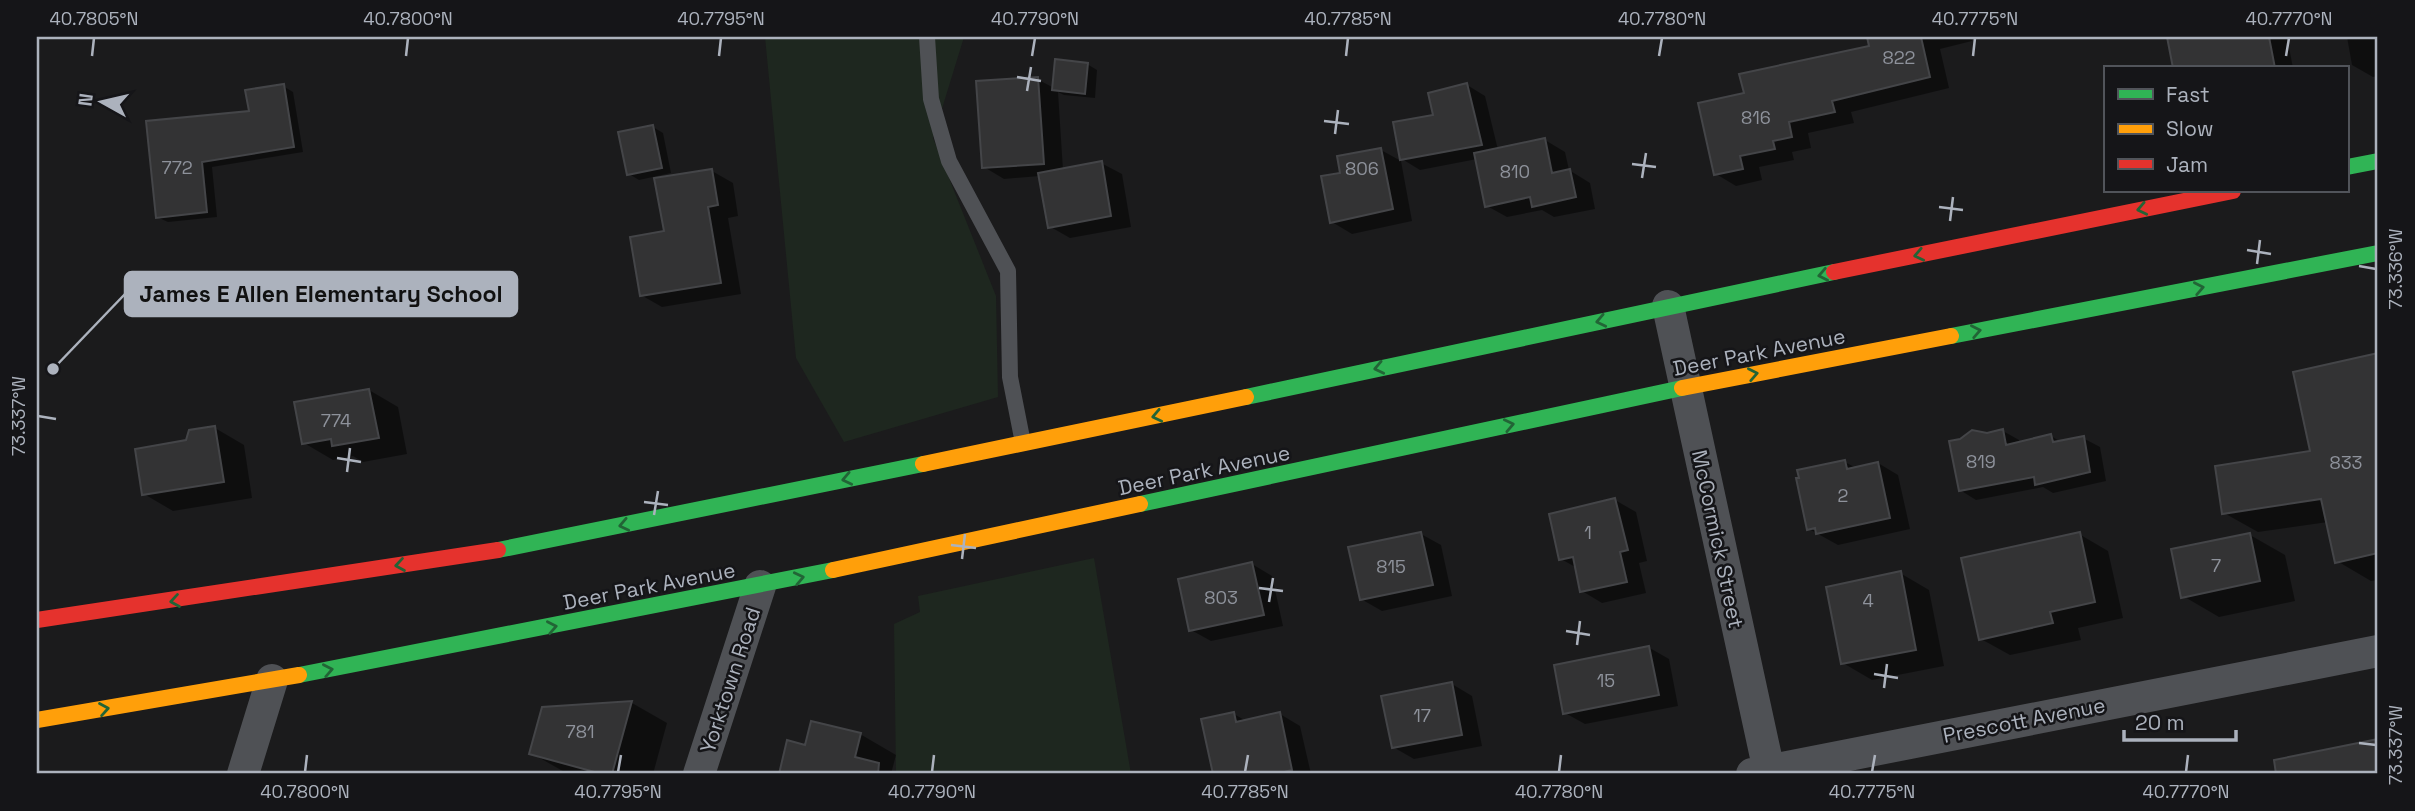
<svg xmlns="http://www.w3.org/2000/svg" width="2415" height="811" viewBox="0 0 2415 811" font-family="'Space Grotesk',sans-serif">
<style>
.green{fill:#1e271f}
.shadow{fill:#0007}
.building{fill:#333334;stroke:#444548;stroke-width:2}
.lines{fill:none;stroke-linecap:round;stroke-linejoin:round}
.lane{stroke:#4f5155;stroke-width:16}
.street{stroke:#4f5155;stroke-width:32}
.fast{stroke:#30b455;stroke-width:16}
.slow{stroke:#ff9f0a;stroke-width:16}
.jam{stroke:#e5322d;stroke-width:16}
.oneway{stroke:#226436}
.ticks{fill:none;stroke:#acb2bd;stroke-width:2.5}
.labels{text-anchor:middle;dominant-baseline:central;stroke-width:5;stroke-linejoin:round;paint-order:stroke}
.number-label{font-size:18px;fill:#8e929b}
.street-label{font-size:21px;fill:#acb2bd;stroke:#151518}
.leader{fill:none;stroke:#acb2bd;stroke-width:2.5}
.callout-dot{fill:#acb2bd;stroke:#151518;stroke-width:2.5}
.callout{fill:#acb2bd;stroke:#acb2bd;stroke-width:2.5}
.callout-label{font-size:23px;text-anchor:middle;font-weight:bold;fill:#111}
.neatline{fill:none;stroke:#acb2bd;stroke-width:2.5}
.ticks-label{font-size:18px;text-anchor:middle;fill:#acb2bd}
</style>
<rect width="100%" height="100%" fill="#1b1b1c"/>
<path class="green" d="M765 37H964L933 138 996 296 998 397 844 442 796 358Z
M1094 558 1131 774H896L894 624 920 612 918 596Z"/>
<path class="shadow" d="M1868 37H1971L1972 41 1940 49 1949 88 1851 112 1854 123 1808 133 1811 148 1792 152 1794 160 1759 167 1762 180 1736 186 1716 174 1746 94 1871 48Z
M2169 37H2287L2293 68H2175Z
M2347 37H2378V76L2373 77 2352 65Z
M1087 64 1097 70 1095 98 1064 95 1058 92 1063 170 1101 163 1122 174 1131 227 1070 238 1049 226 1040 176 1004 179 984 167 1037 79 1054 88Z
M1467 85 1485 96 1498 150 1545 140 1565 152 1569 170 1590 183 1595 209 1554 217 1542 210 1507 217 1487 206 1477 159 1420 170 1402 159 1435 116Z
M283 86 293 92 303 152 212 167 217 217 168 222 157 217 147 123 251 113Z
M653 127 663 133 671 173 639 180 629 174Z
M1381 150 1401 161 1412 221 1352 234 1332 222 1342 174Z
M712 171 733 183 738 216 728 218 741 294 662 307 641 295 666 233Z
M2378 355V580L2371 581 2337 561 2328 522 2258 532 2224 513 2312 452 2295 373Z
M369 390 398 407 407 454 363 462 353 456 333 460 304 443Z
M215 428 244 445 252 498 173 511 144 494 187 442Z
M2003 431 2019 440 2020 443 2051 436 2061 442 2083 438 2100 447 2106 481 2053 493 2043 487 1976 500 1960 490Z
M1845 462 1856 468 1878 463 1898 475 1910 529 1838 545 1809 529Z
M1615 500 1636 512 1647 561 1639 563 1646 593 1602 603 1582 591 1577 568 1561 559Z
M1421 534 1441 545 1452 596 1382 611 1361 599Z
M2079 534 2108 551 2123 618 2078 628 2081 640 2010 655 1981 639Z
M2250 535 2285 555 2295 601 2219 617 2183 596Z
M1252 564 1272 576 1283 626 1211 641 1191 630Z
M1900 573 1929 590 1944 666 1872 680 1843 663Z
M1648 647 1669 659 1678 706 1585 724 1565 713Z
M1452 684 1472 696 1482 746 1414 759 1393 747Z
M632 703 667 723 653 774H568L531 753 543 709Z
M1234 714 1246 721 1280 714 1300 726 1311 774H1215L1203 720Z
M860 734 896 755 891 774H780L788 743 806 747Z"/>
<path class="building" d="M1867 37H1921L1930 77 1832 101 1835 112 1789 122 1792 137 1773 141 1775 149 1740 156 1743 169 1714 175 1698 103 1744 93 1739 74 1869 46Z
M2167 37H2269L2275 68H2173Z
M1055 59 1088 63 1085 94 1052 90Z
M1038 77 1044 164 982 168 976 81Z
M1467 83 1482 145 1400 160 1393 122 1433 115 1428 93Z
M284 84 294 147 202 162 207 212 156 218 146 121 249 111 245 90Z
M653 125 662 168 627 175 618 132Z
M1545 138 1552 173 1570 169 1576 197 1532 207 1530 197 1485 207 1474 153Z
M1381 148 1393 209 1330 223 1321 176 1340 173 1337 156Z
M1102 161 1111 216 1048 228 1038 173Z
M712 169 718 205 708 207 721 283 640 296 630 237 664 231 654 178Z
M2378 353V553L2335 563 2321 499 2222 514 2215 466 2310 451 2293 372Z
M369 389 379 438 332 446 331 439 302 444 294 402Z
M215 426 224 482 142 495 135 449 186 440 189 430Z
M2003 429 2006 445 2051 434 2053 442 2084 436 2090 472 2035 485 2034 477 1959 491 1949 441 1960 439 1972 430 1987 433Z
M1845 460 1847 469 1878 462 1890 518 1816 534 1815 528 1807 530 1796 478H1799L1797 470Z
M1615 498 1628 550 1620 552 1627 582 1580 592 1573 557 1559 560 1549 514Z
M1421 532 1433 585 1360 600 1348 547Z
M2080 532 2095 602 2050 612 2053 623 1979 640 1961 558Z
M2250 533 2260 581 2181 598 2171 549Z
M1252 562 1264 615 1189 631 1178 579Z
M1901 571 1916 650 1841 664 1826 587Z
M1649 646 1659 695 1563 714 1554 665Z
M1452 682 1462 735 1392 748 1381 696Z
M632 701 612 774H602L529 754 542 707Z
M1234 712 1236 722 1280 712 1292 770 1276 774H1213L1201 719Z
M811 721 861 733 855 757 879 763 878 774H779L787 740 805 745Z
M2378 739V774H2276L2274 760Z"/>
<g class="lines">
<path class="lane" d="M927 37 931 99 949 161 1008 271 1010 377 1023 443"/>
<path class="street" d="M1668 306 1769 771
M243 774 272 680
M699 774 760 586
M1752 774 2378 651"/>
<path class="fast" d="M2347 167 2378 161
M1951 336 2378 253
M1246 397 1834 272
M1140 504 1682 388
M498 550 923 464
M299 675 833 570"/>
<path class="slow" d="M1682 388 1951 336
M923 464 1246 397
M833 570 1140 504
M37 720 299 675"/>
<path class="jam" d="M1834 272 2233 191
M37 620 498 550"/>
</g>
<defs><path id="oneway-chevron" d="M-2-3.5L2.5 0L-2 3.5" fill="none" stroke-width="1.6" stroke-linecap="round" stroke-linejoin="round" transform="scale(1.75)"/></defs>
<g class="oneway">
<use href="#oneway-chevron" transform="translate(2142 209) rotate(168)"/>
<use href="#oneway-chevron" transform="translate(1919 255) rotate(168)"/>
<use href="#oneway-chevron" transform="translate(1823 275) rotate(169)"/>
<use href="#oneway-chevron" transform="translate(2199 288) rotate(-11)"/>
<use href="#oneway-chevron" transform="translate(1601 321) rotate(168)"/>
<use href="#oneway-chevron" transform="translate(1976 331) rotate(-11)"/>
<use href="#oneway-chevron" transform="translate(1379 368) rotate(168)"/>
<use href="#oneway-chevron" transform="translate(1753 374) rotate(-11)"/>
<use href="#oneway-chevron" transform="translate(1157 416) rotate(168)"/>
<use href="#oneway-chevron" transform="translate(1509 425) rotate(-12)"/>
<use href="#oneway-chevron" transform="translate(847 479) rotate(168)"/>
<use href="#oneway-chevron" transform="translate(624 525) rotate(168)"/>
<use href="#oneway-chevron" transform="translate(400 565) rotate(171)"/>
<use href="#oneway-chevron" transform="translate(799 578) rotate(-12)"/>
<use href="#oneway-chevron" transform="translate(175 601) rotate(171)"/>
<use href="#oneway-chevron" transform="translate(552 627) rotate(-11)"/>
<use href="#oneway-chevron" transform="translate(328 670) rotate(-11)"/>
<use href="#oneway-chevron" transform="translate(104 709) rotate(-10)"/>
</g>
<path class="ticks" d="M92 56 94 38M406 56 408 38M719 56 721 38M1032 56 1035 38M1346 56 1348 38M1659 56 1662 38M1973 56 1975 38M2286 56 2289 38M1017 77 1041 81M1027 91 1031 67M1324 121 1349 124M1335 134 1338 110M1632 164 1656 167M1642 178 1646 153M1939 207 1963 210M1950 221 1953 197M2247 250 2271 254M2257 264 2260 240M2359 266 2376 269M38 416 56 419M337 458 361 462M347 472 350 448M644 502 668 505M654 515 658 491M951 545 976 548M962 559 965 534M1259 588 1283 591M1269 602 1273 578M1566 631 1590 635M1577 645 1580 621M1874 674 1898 678M1884 688 1887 664M2359 743 2376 745M305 772 307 755M618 772 621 755M932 772 934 755M1245 772 1248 755M1559 772 1561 755M1872 772 1875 755M2186 772 2188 755"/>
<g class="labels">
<g class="number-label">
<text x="1899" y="57">822</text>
<text x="1756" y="117">816</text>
<text x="177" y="167">772</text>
<text x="1362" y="168">806</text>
<text x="1515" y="171">810</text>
<text x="336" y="420">774</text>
<text x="1981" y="461">819</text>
<text x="2346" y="462">833</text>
<text x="1843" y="495">2</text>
<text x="1588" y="532">1</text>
<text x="2216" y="565">7</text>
<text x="1391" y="566">815</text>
<text x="1221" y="597">803</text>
<text x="1868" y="600">4</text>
<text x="1606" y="680">15</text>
<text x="1422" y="715">17</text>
<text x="580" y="731">781</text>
</g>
<g class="street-label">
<text transform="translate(1759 352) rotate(-11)">Deer Park Avenue</text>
<text transform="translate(1204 470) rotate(-12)">Deer Park Avenue</text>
<text transform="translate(1718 539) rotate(78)">McCormick Street</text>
<text transform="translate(649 586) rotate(-11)">Deer Park Avenue</text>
<text transform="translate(730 680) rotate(-72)">Yorktown Road</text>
<text transform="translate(2024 720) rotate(-11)">Prescott Avenue</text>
</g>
</g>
<path class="leader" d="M53 369L125 294"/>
<circle class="callout-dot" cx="53" cy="369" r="7"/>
<rect class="callout" x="125" y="272" width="392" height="44" rx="7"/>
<g class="callout-label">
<text x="321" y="302">James E Allen Elementary School</text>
</g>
<rect width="2415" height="811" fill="none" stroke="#151518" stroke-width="77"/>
<rect x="2104" y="66" width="245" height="126" fill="#151518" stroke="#51545a" stroke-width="2"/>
<rect x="2118" y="89" width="35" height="10" fill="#30b455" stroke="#51545a" stroke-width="2"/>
<text x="2166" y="102" font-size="21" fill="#acb2bd">Fast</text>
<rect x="2118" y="124" width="35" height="10" fill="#ff9f0a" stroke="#51545a" stroke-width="2"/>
<text x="2166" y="136" font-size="21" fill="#acb2bd">Slow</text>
<rect x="2118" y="159" width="35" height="10" fill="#e5322d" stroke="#51545a" stroke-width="2"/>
<text x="2166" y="172" font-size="21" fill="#acb2bd">Jam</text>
<g transform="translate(102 102) rotate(278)" stroke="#151518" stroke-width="5" paint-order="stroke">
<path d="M0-5L12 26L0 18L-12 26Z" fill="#acb2bd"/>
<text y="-10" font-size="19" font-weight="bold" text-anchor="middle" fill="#acb2bd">N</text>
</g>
<path d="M2124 730v10h112v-10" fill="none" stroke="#acb2bd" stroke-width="3.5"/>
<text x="2135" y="730" font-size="21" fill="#acb2bd" stroke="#151518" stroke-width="5" paint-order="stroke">20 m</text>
<rect x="38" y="38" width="2338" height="734" class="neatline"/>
<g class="ticks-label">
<text x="94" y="25">40.7805°N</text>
<text x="408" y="25">40.7800°N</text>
<text x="721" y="25">40.7795°N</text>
<text x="1035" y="25">40.7790°N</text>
<text x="1348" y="25">40.7785°N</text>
<text x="1662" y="25">40.7780°N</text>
<text x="1975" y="25">40.7775°N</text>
<text x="2289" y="25">40.7770°N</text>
<text transform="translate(2396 269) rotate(-90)" y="6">73.336°W</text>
<text transform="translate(19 416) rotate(-90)" y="6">73.337°W</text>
<text transform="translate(2396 745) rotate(-90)" y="6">73.337°W</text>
<text x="305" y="798">40.7800°N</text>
<text x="618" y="798">40.7795°N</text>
<text x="932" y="798">40.7790°N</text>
<text x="1245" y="798">40.7785°N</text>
<text x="1559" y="798">40.7780°N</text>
<text x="1872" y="798">40.7775°N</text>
<text x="2186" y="798">40.7770°N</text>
</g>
</svg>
